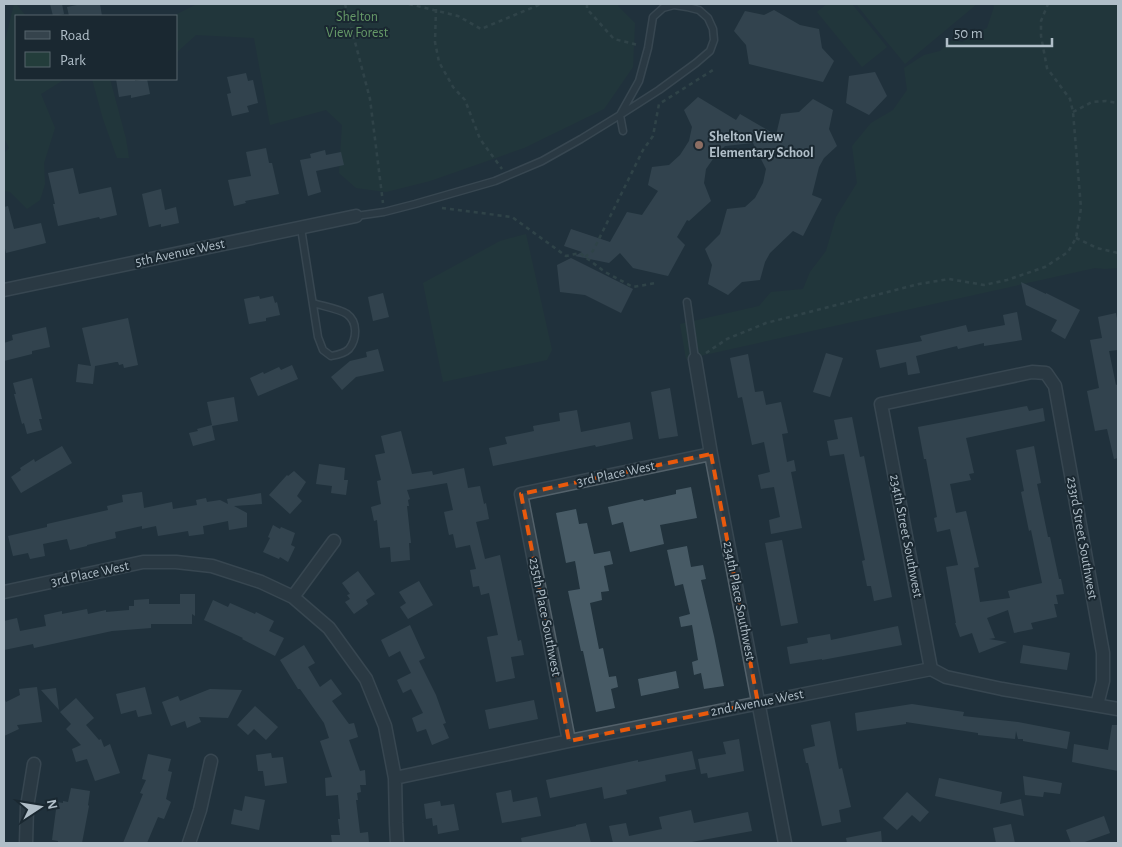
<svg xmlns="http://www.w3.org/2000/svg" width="1122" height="847" viewBox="0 0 1122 847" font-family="'Alegreya Sans',sans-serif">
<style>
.green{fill:#233d3b}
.building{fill:#475a65}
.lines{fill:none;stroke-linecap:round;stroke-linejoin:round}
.lane-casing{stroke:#53616a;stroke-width:9}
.street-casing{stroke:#53616a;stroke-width:15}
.path{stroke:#415958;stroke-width:2.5;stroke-dasharray:4 4;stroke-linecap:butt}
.lane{stroke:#35434c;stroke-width:6}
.street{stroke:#35434c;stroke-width:12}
.marked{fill:none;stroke:#e8590c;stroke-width:4;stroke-dasharray:10 6;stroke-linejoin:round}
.education-dot{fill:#8d6e63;stroke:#1a2831;stroke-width:2}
.labels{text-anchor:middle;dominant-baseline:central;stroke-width:4;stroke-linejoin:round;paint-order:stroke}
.park-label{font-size:14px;fill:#669a68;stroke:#1a2831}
.poi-label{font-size:14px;font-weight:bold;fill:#b0bec8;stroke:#1a2831;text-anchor:start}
.street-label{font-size:14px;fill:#b0bec8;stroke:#1a2831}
</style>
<rect width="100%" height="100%" fill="#21323c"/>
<path class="green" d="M14 4H16L26 16H16V79H65L41 94 55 128 44 163 45 184 40 200 27 209 10 192 4 191V153L9 148 4 138V45Z
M197 4H620L618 6 635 23 633 67 604 109 524 148 430 181 386 192 356 188 339 173 342 125 326 110 270 125 254 38 196 35 176 53V16H173Z
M827 4H852L887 47 862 67 817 12Z
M856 4H977L905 64Z
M993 4H1118V268L1105 269 1095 268 686 359 680 324 759 306 771 292 803 289 810 272 826 251 836 217 857 183 852 146 871 123 893 110 907 90 904 68 924 55 940 51 952 40 962 42 987 28 994 7Z
M92 79H110L126 139 129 158H117L103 119Z
M526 234 552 350 547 360 443 382 423 283 500 241Z"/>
<path class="building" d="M50 4H62L64 14 53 16Z
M82 4H100L102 16H69L67 7Z
M774 10 800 25 819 29 822 48 834 61 823 82 749 64 746 45 734 31 745 11 764 15Z
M875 72 887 96 869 115 846 103 849 76Z
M246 73 248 81 253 80 258 103 247 106 249 112 232 116 227 94 231 93 227 77Z
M116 79H135V81L147 79 150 94 131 98V95L119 97Z
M698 97 736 120 740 114 776 135 781 114 799 112 813 99 833 110 829 129 837 146 824 158 819 167 812 195 822 199 803 236 793 231 770 253 765 262 760 280 742 282 728 295 708 284 712 265 705 249 720 234 727 209 745 207 755 198 763 183 766 169 753 143 725 146 715 156 706 169 704 183 711 201 689 221 687 220 677 237 685 245 668 276 633 268 620 253 609 263 575 256 582 252 564 246 571 229 610 242 627 212 642 215 658 191 648 185 652 167 669 165 680 155 689 141 692 127 684 110Z
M266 148 269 163H272L279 194 245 201 246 203 234 206 228 180 251 176 246 152Z
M325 150 326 155 341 152 344 165 316 171 321 192 308 196 300 160 311 158 310 154Z
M73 168 79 194 111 187 117 215 100 219 99 217 58 226 53 204H55L48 173Z
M161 189 165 210 176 207 179 223 161 227V224L149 227 142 194Z
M8 206 14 229 41 223 46 243 6 253 4 244V207Z
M571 258 633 289 621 313 585 295 560 292 557 265Z
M1021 282 1046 294V293L1080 310 1065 339 1051 331 1057 320 1026 305Z
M383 293 389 317 373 321 368 297Z
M259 296 260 299 273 296 275 303 277 302 280 315 266 318V321L249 324 244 299Z
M1017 312 1022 340 984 346V343L958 349 957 346 916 356 920 373 908 375 906 362 880 368 876 350 922 341 920 336 966 325 968 332 1005 325 1003 315Z
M1116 313 1118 324V350L1109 351 1116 385 1118 384V458L1114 459 1107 429 1095 431 1087 391 1099 388 1090 340 1102 338 1098 317Z
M128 318 138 365 124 368 123 364 119 365 118 362H116L95 366 93 384 76 382 78 364 91 366 82 328Z
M46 327 50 347 32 351V354L4 361V343L13 340 12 335Z
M378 349 384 371 356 377 342 390 331 377 350 361 367 357 366 352Z
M826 353 843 358 830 397 813 392Z
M748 354 755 392 763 391 766 405 781 402 788 433 782 434 787 462 794 460 796 471 791 472 802 528 771 534 769 520 780 517 774 487 761 489 758 475 770 472 764 442 752 445 742 397 738 398 730 358Z
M292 365 298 379 258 396 250 378 263 372 264 374 279 367 281 370Z
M32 378 42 419H39L42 430 27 434 24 423 22 424 14 394H16L13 383Z
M670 388 678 436 659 439 651 392Z
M234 397 238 421 212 426 215 440 193 446 189 433 198 431 197 429 212 425 207 402Z
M1027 406 1029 411 1043 408 1045 421 966 438 974 473 969 474 971 480 950 484 956 513 966 511 979 567 974 568 980 602 1010 598 1008 591 1042 583 1031 530 1029 531 1021 492 1024 491 1016 450 1034 446 1041 483 1037 484 1048 537H1050L1059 579H1061L1064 594 1056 595 1058 604H1054L1057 617 1031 623 1033 629 1014 633 1008 610 987 618 995 638 989 639 1007 642 979 653 972 633 960 637 955 623H956L946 567 958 565 950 529 937 532 934 518 937 517 926 459H924L918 427Z
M577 410 581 432 630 422 633 439 596 447 595 445 493 466 489 448 507 444 505 437 534 431 533 426 560 421 559 413Z
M852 417 860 457 864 456 892 597 874 601 871 586H867L862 561 865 560 844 454 830 456 827 441 838 439 834 420Z
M401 431 412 474 432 471 433 475 464 468 468 488 480 486 484 504 486 503 489 519 476 522 485 559 500 555 518 641 521 640 524 655 511 657 515 678 496 682 487 637 498 635 489 593 481 595 479 586 473 587 470 570 476 569 470 545 456 548 453 534 449 535 444 512 453 510 447 483 407 490 410 499 408 500 409 506H407L411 543H409L410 560 391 562 390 547 380 548 377 520 374 521 371 507 381 504 377 481 381 480 375 455 385 453 381 436Z
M62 446 72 463 21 493 11 477 21 470 20 468 34 459 35 462Z
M319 464 345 468 344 480H348L346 495 331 493 332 486 316 484Z
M294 471 306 482 297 496 302 501 290 514 269 495 287 475 288 476Z
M691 487 697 518 660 525 664 544 630 552 623 522 612 525 608 507 643 499 644 501 676 494V490Z
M142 492 144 508 172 502 173 509 197 505 196 500 206 498 207 502 220 500 228 504 227 499 261 493 262 504 234 506 247 513V527L229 530 228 521 203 526 204 534 189 536 188 531 158 536 156 526 142 529V526L115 532 116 538 87 545V546L70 550 67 539 43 544 45 556 30 559 28 553 13 556 8 536 47 527V524L108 510 107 506 123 502 122 495Z
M576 509 579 524 587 523 594 554 610 551 613 564 604 566 609 591 601 592 602 600 590 603 599 649 603 648 609 677 616 676 618 687 611 689 615 708 596 712 583 651H581L568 591 580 589 575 561 566 563 556 513Z
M273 525 280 529 281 527 295 533 291 545 295 547 288 562 280 557 279 559 263 552 270 538 268 537Z
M782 540 798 623 781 626 765 543Z
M687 546 691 567 703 565 706 579 701 580 714 636 724 686 704 689 701 673 694 675 692 662 698 660 692 625 681 627 679 617 690 614 683 584 675 586 667 550Z
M358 571 375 594 366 600 368 604 354 614 345 602 350 599 347 595 350 594 342 583Z
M419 581 433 605 408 619 400 607 406 603 399 592Z
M180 594H195V616L192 614V624H151V628L112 631 34 648 33 644 4 650V621L17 618 20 631 46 626 44 615 62 611V614L87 609 88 614 106 610V612L129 610V606H134V600L149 599V604H180Z
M213 600 228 607 230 603 255 614 256 612 274 621 269 631 284 638 275 656 242 639 243 638 204 620Z
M410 625 425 658 419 661 436 695 446 723 443 724 449 738 432 745 426 729 417 732 412 718 423 713 411 689 403 693 397 680 411 673 400 651 389 657 381 640Z
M898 626 902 645 822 660V659L790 664 787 647 808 643 807 638 830 634 831 640Z
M304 645 315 663 308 667 320 687 331 679 342 694 332 701 349 724 354 723 358 737 349 740 360 771 365 770 366 785H360L361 792 357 793 358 800H356L360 833 368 832 369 843H332L331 835H340L338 819H340L338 795 326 796 325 778 332 777 320 741 329 738 324 723 300 689H298L280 660Z
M1023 645 1070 653 1067 670 1020 663Z
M676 671 679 688 641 696 638 679Z
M37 687 42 722 17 725 19 729 4 736V698L6 702 20 695 19 689Z
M145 687 152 714 138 717 136 710 121 714 116 694Z
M56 688 59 710 41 690Z
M210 689 242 690 228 718 199 717 201 722 187 728 185 721 171 726 162 702 178 696 180 701Z
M76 698 94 718 86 725 99 740 101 739 104 747 110 744 120 773 95 781 87 759 76 762 72 749 81 745 66 729 71 724 60 712Z
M534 700 538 719 489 729 485 710Z
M912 704 964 712 963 716 1018 722 1070 732 1067 749 1023 741V739H1018L1016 731 1015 739 978 735V733L906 722V724L857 731 855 713Z
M255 706 278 727 266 740 254 729 248 735 237 725Z
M830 721 839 769 842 768 851 807 839 810 841 822 822 826 808 763H806L803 749 815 746 811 725Z
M1112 725H1118V771L1072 762 1074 744 1108 750Z
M739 739 744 771 708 778 707 773 701 774 698 759 726 754 723 742Z
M692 751 696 769 665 775 666 781 626 790 627 794 604 799 602 787 550 798 546 780 638 760V762Z
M271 753 272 758 283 757 287 783 265 786 263 771H258L256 755Z
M148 754 171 759 168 771 172 772 166 799 171 802 164 819 158 817 147 843H123L143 794 140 793 146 780 142 779Z
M1023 776 1062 783 1060 794 1044 792 1043 797 1025 795Z
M939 778 1002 792 1000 804 1021 799 1024 816 935 796Z
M71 788 90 791 88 805 89 806 82 843H58V841L52 840 57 802 63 803V801L68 802Z
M511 790 513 802 537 797 541 816 502 823 496 793Z
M907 792 929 812 920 822 912 815 897 830 883 818Z
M245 796 265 800 259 830 231 824 234 809 242 811Z
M440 801 441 806 454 804 459 830 438 834 437 825 433 826 432 818 426 819 424 804Z
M691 810 694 823 748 812 752 831 686 843H613L609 826 626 823 629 836 662 829 659 817Z
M1104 816 1110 833 1082 843H1071L1066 830Z
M586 823 591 843H522L521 838 576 826V825Z
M1011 824 1015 843H996L993 828Z
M881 831 882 843H847L846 838Z"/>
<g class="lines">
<defs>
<path id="lane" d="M356 216 384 212 415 204 495 181 542 161 581 139 620 115 659 90 696 63 710 51 714 40 713 29 708 18 699 10 687 7 674 5 663 8 653 17 648 48 639 81 620 115 623 131
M301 228 318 337 323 350 331 356C337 355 344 354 349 349 357 339 358 322 347 314 340 309 322 306 313 303
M687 302 695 359"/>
<path id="street" d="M4 290 356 216
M695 359 711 454 785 843
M4 592 143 562H176L212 566 261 582 293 597 329 628 366 679 385 726 395 778 396 823 397 843
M293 597 334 541
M931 669 881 404 1032 372 1046 373 1055 386 1103 653V681L1097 705
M569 741 521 494 711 454
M395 778 569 741 931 669 946 677 1002 689 1118 709
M26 843 27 807 34 764
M189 843 200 810 211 761"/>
</defs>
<use href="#lane" class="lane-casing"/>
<use href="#street" class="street-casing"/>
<path class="path" d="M345 4 370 99 383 203
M409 4 458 16 481 29 541 4
M587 4V9L614 39 638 45
M436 9 435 42 439 62 453 87 465 100 480 139 502 169
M1073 112 1092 102 1106 101 1118 103
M442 208 512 217 566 256 580 253 605 272 633 287 656 283
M1076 238 1097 248 1118 253
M585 257 593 251 643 150 653 136 659 104 713 70
M706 353 727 339 766 323 919 284 949 279 984 285 1007 280 1045 267 1068 252 1076 238 1081 208 1073 112 1070 99 1047 68 1041 36V21L1048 4"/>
<use href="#lane" class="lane"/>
<use href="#street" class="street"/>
</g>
<path d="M0 0H1122V847H0ZM711 454 758 703 569 741 521 494Z" fill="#21323c" fill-opacity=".55" fill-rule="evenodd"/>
<path class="marked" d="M711 454 758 703 569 741 521 494Z"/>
<circle class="education-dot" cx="699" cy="145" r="5"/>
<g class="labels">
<g class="park-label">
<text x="357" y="17">Shelton<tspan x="357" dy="16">View Forest</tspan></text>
</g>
<g class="poi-label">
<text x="709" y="137">Shelton View<tspan x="709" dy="16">Elementary School</tspan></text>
</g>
<g class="street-label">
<text transform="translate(180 253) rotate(-12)">5th Avenue West</text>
<text transform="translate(616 474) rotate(-12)">3rd Place West</text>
<text transform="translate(906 536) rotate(79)">234th Street Southwest</text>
<text transform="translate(1082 538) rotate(80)">233rd Street Southwest</text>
<text transform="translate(90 574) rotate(-12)">3rd Place West</text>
<text transform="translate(739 601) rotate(79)">234th Place Southwest</text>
<text transform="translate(545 617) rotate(79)">235th Place Southwest</text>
<text transform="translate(757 703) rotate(-11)">2nd Avenue West</text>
</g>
</g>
<rect width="1122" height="847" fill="none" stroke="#b0bec8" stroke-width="10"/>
<rect x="15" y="15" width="162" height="65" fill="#1a2831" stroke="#56646d"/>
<rect x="25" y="31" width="25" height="8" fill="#35434c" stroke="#56646d"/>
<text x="60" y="40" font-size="15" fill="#b0bec8">Road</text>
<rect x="25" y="52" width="25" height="15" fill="#233d3b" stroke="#56646d"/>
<text x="60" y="65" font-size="15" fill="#b0bec8">Park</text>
<g transform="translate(40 807) rotate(78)" stroke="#1a2831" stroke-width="4" paint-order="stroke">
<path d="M0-4L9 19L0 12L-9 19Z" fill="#b0bec8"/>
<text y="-8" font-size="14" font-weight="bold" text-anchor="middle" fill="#b0bec8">N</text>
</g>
<path d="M947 38v8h105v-8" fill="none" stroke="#b0bec8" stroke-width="2.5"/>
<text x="954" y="38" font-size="15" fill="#b0bec8" stroke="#1a2831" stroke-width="4" paint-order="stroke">50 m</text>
</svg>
